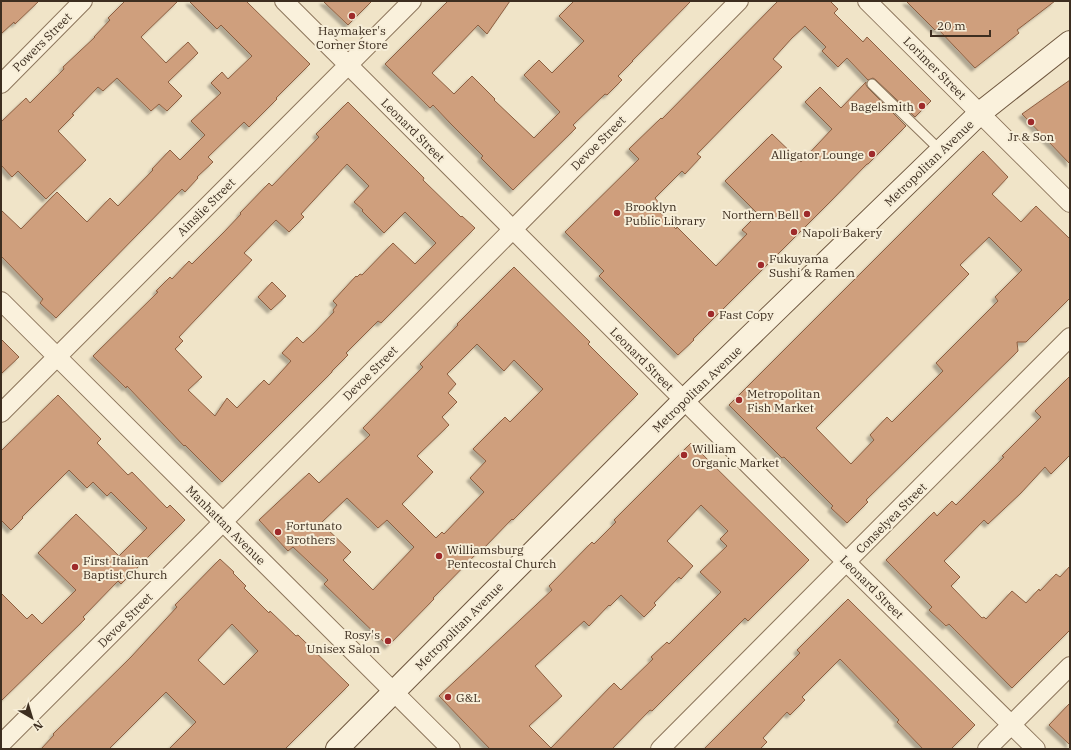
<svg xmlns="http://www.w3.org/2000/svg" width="1071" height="750" viewBox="0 0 1071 750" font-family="'IBM Plex Serif',serif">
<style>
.building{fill:#cf9f7d;stroke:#8d5f41;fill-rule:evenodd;filter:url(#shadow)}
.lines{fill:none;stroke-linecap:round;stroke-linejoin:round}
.service-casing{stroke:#8d765c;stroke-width:11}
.minor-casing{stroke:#8d765c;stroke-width:20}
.secondary-casing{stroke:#6f573f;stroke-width:24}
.service{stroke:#faf1dc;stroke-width:9}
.minor{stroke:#faf1dc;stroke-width:18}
.secondary{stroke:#faf1dc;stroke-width:22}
.poi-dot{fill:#9e2a2b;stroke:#f7eed8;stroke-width:1.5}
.labels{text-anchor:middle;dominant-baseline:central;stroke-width:4;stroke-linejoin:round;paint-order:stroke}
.poi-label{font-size:12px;fill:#3d2e20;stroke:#f7eed8;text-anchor:start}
.street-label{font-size:12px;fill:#3d2e20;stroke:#f7eed8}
</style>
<defs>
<filter id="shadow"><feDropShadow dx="-3.5" dy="3.5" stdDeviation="1" flood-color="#0004"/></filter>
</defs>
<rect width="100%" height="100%" fill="#f0e4c8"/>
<path class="building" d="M1 1H39L15 24 14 22 1 34Z
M125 1H178L141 37 166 63 188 42 198 53 168 82 182 96 167 111 159 104 151 111 117 78 103 91 98 87 72 114 74 115 58 131 86 160 46 199 18 171 12 177 1 165V122L26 98 30 103 64 69 63 67 95 37H94L110 20 108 18Z
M189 1H246L310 64 276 98 277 99 249 127 244 122 208 157 213 162 197 177 198 178 185 192 182 189 56 318 40 303 43 299 1 256V210L21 229 57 192 87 222 110 198 118 206 153 170 152 169 170 150 180 160 205 135 191 121 221 93 211 83 222 72 228 79 252 56 221 25 217 29Z
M323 1H372L348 25Z
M448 1H510L487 34 478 25 432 73 454 94 472 76 495 99 494 100 534 138 560 112 524 75 539 60 552 73 584 41 559 16 574 1H691L632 61H633L618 76 622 80 607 95 605 94 573 125 576 128 513 190 481 158 483 156 451 124 433 105 430 108 385 64Z
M778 1H830L838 9 834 13 863 42 867 37 931 101 915 117 876 80 873 78 868 80 847 58 838 67 822 51 826 47 805 26 792 38 773 59 782 67 697 154 701 157 685 174 682 171 655 198 659 203 655 207 676 229 677 227 716 266 747 234 742 230 758 214 725 181 772 134 801 162 832 129 805 102 820 87 841 108 866 82V85L868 88 906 126 868 164H867L830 202 693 339 694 340 678 355 599 276 604 271 565 232 639 159 629 149 661 118 662 119Z
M906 1H1055L1017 30 1019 33 975 68 937 28 935 30Z
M1070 80V164L1022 114Z
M348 102 424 178 423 180 461 217 462 216 475 228 381 323 378 321 346 353 348 355 332 371V372L222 482 185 445 184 446 127 386 126 388 93 356 158 292 156 291 170 277 172 279 189 261 192 264 224 232 241 214 240 213 269 183 272 186 319 137 316 134ZM347 164 369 186 354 202 363 210 362 211 384 233 405 212 436 243 415 264 393 243 362 275 360 274 357 277 356 276 333 301 337 305 333 310 334 312 314 333 303 343 297 337 282 353 291 361 269 385 264 380 237 408 227 398 215 416 188 390 202 377 175 349 183 341 179 337 252 260 244 253 276 220 289 232 304 217 301 214Z
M983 151 1008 177 992 194 1021 222 1036 206 1070 239V298L1026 342H1017L1018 351 866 500 868 502 847 523 831 508 833 506 784 457 782 458 729 405ZM989 237 1022 270 995 297 998 301 936 363 943 371 892 422 887 417 870 435 874 440 851 464 816 428 969 274 960 265Z
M514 267 590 342 588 344 638 394 513 520 512 519 483 549 482 548 433 598 434 599 388 646 324 584 328 580 293 547 288 551 259 520 309 473 319 483 370 435 363 428 423 367 420 364 458 325 457 324ZM477 344 504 371 514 360 543 389 510 422 505 417 473 449 486 461 470 478 484 492 444 534 442 532 436 538 402 504 433 472 417 456 449 425 442 417 457 402 448 393 456 384 447 374ZM347 498 378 528 387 520 414 547 373 590 343 560 351 552 321 523Z
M272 282 286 296 271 310 258 297Z
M1 339 19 357 1 374Z
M1070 376V455L1051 474 1045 467 1021 493 988 524 984 520 944 561 960 577 951 586 982 618 984 617 986 619 1012 591 1026 603 1039 589 1040 591 1056 574 1060 577 1070 566V630L1012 688 949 624 946 626 929 610 932 607 886 560 934 512 937 516 952 501 956 505 1004 457 1002 456 1041 417 1035 411Z
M58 395 101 439 97 443 128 475 132 472 167 508 170 505 185 520 121 584 118 581 83 617 85 619 1 701V593L27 619 32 614 42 624 76 590 38 553 76 514 119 556 147 528 111 492 107 496 93 482 87 488 69 470 22 517 23 518 11 530 1 520V451Z
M691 443 809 560 748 621 745 618 652 711 650 710 612 749H490L439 696 552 590 549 586 592 542 594 544 616 522 614 520ZM701 505 728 531 720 539 727 546 700 572 721 592 669 644 667 642 651 657 653 659 621 690 614 683 551 748 529 726 562 696 535 666 584 621 589 626 609 605 610 606 621 595 644 617 656 605 654 603 679 577 681 579 693 566 667 541Z
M220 559 234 572 233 573 246 586 244 588 269 613 270 611 296 636 298 635 349 685 285 749H169L196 722 166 692 109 749H41L54 735 53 734 131 657 177 607 175 605ZM232 624 258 651 224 685 198 660Z
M848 599 975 725 951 749H923L897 722 899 720 840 659 802 697 805 700 790 715 787 712 763 738 767 742 760 749H704L800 653 797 650Z
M1070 703V745L1049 725Z"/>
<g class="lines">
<defs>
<path id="service" d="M872 84 941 151"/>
<path id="minor" d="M284 1 833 549 1036 749
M867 1 1070 203
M1 84 83 1
M1 301 451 749
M1 413 412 1
M1 744 208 537 739 1
M660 749 1070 337
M987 749 1070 666"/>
<path id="secondary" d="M337 749 684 400 980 113 1070 42"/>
</defs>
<use href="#service" class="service-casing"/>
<use href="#minor" class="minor-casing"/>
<use href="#secondary" class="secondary-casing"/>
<use href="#service" class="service"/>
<use href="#minor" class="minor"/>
<use href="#secondary" class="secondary"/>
</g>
<g class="poi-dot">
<circle cx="352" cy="16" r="4"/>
<circle cx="922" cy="106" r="4"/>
<circle cx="1031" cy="122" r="4"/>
<circle cx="872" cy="154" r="4"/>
<circle cx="617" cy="213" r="4"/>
<circle cx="807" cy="214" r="4"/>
<circle cx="794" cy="232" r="4"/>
<circle cx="761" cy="265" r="4"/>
<circle cx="711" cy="314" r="4"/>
<circle cx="739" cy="400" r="4"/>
<circle cx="684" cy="455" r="4"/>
<circle cx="278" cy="532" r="4"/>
<circle cx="439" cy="556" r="4"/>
<circle cx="75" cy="567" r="4"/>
<circle cx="388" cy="641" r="4"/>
<circle cx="448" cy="697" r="4"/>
</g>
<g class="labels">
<g class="poi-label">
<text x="352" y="30" text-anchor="middle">Haymaker's<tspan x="352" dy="14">Corner Store</tspan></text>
<text x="914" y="106" text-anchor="end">Bagelsmith</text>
<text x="1031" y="136" text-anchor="middle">Jr &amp; Son</text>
<text x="864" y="154" text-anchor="end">Alligator Lounge</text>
<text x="625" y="206">Brooklyn<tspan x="625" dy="14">Public Library</tspan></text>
<text x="799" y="214" text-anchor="end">Northern Bell</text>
<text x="802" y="232">Napoli Bakery</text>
<text x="769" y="258">Fukuyama<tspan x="769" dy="14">Sushi &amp; Ramen</tspan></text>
<text x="719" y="314">Fast Copy</text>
<text x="747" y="393">Metropolitan<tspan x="747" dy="14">Fish Market</tspan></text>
<text x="692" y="448">William<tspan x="692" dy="14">Organic Market</tspan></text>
<text x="286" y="525">Fortunato<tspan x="286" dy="14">Brothers</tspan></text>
<text x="447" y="549">Williamsburg<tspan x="447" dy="14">Pentecostal Church</tspan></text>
<text x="83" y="560">First Italian<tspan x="83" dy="14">Baptist Church</tspan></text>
<text x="380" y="634" text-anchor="end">Rosy's<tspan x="380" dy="14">Unisex Salon</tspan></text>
<text x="456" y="697">G&amp;L</text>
</g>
<g class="street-label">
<text transform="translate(42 42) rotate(-45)">Powers Street</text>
<text transform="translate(935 68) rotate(45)">Lorimer Street</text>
<text transform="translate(413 130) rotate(45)">Leonard Street</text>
<text transform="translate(598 143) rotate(-45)">Devoe Street</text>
<text transform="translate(929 163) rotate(-44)">Metropolitan Avenue</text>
<text transform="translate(206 207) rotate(-45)">Ainslie Street</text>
<text transform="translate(642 359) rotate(45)">Leonard Street</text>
<text transform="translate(370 373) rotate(-45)">Devoe Street</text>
<text transform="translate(697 389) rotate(-44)">Metropolitan Avenue</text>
<text transform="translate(891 518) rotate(-45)">Conselyea Street</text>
<text transform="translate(226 525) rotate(45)">Manhattan Avenue</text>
<text transform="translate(872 587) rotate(45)">Leonard Street</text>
<text transform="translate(125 620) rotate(-45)">Devoe Street</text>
<text transform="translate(459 626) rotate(-45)">Metropolitan Avenue</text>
</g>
</g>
<rect width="1071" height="750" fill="none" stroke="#3d2e20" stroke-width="4"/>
<g transform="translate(32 718) rotate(142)" stroke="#f7eed8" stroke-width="3" paint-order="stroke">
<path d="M0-3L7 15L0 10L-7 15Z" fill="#3d2e20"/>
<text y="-6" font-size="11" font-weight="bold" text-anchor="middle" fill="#3d2e20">N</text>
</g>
<path d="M931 30v6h59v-6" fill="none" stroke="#3d2e20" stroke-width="2"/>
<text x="937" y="30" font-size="12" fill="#3d2e20" stroke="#f7eed8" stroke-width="3" paint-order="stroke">20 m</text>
</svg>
